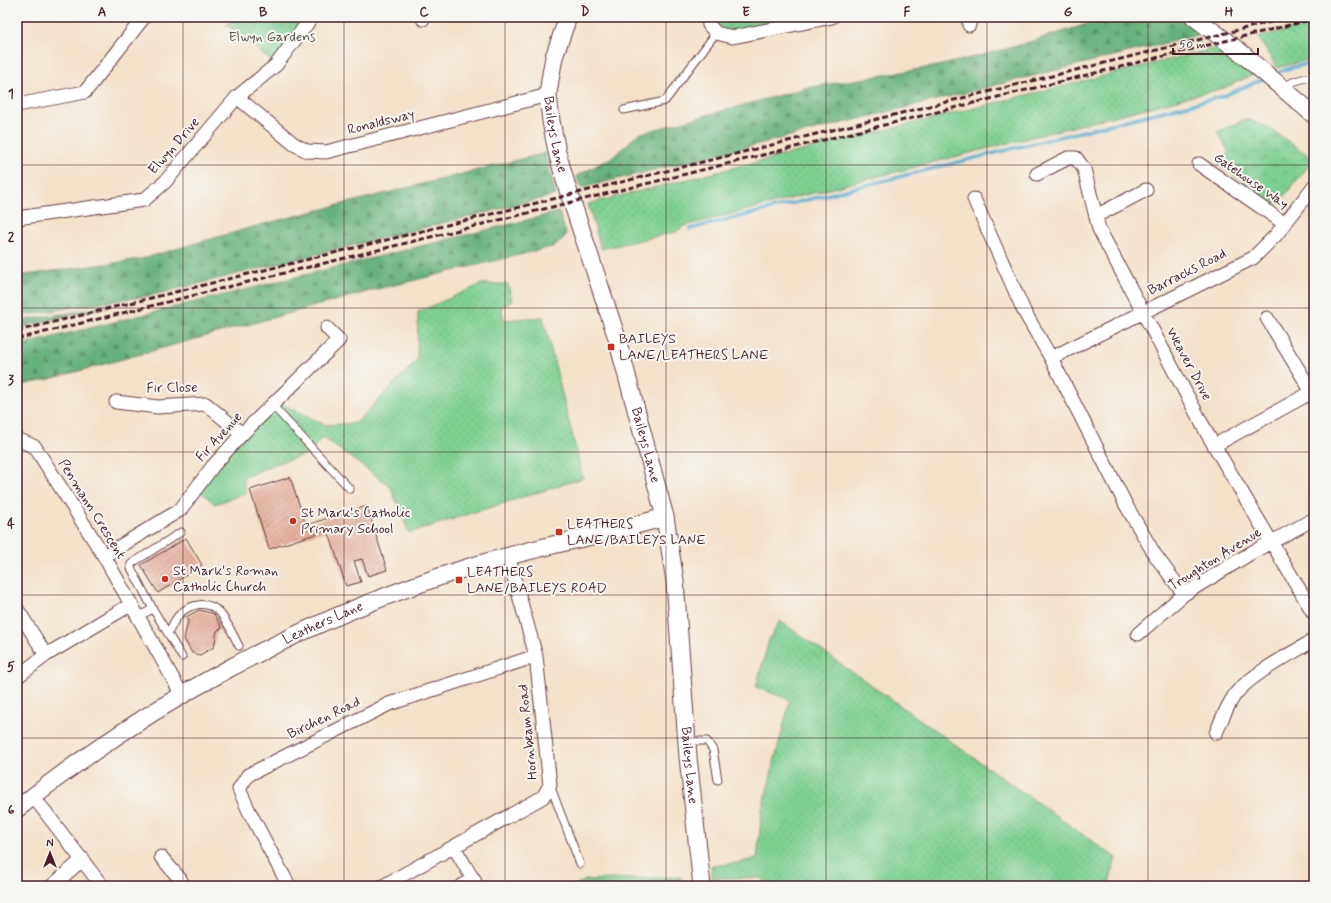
<svg xmlns="http://www.w3.org/2000/svg" width="1331" height="903" viewBox="0 0 1331 903" font-family="Mynerve,sans-serif">
<style>
.green{fill:url(#green-dots);stroke:#64785e}
.forest{fill:url(#forest-firs);stroke:#586854}
.wetland{fill:url(#wetland-marsh);stroke:#64785e}
.lines{fill:none;stroke-linecap:round;stroke-linejoin:round}
.stream{stroke:#5cb3d9;stroke-width:3.5}
.building{fill:url(#building-hatch)}
.service-casing{stroke:#643c43;stroke-width:9}
.minor-casing{stroke:#643c43;stroke-width:15}
.tertiary-casing{stroke:#643c43;stroke-width:19}
.service{stroke:#fff;stroke-width:7}
.minor{stroke:#fff;stroke-width:13}
.tertiary{stroke:#fff;stroke-width:17}
.rail{stroke:#4a1f2b;stroke-width:3;stroke-dasharray:6 3;stroke-linecap:butt}
.grid{fill:none;stroke:#4a1f2b;stroke-width:1;stroke-opacity:0.55}
.poi-dot{fill:#c8321e;stroke:#f6f6f2;stroke-width:1.5}
.labels{text-anchor:middle;dominant-baseline:central;stroke-width:4;stroke-linejoin:round;paint-order:stroke}
.park-label{font-size:14px;fill:#5a544a;stroke:#f6f6f2}
.street-label{font-size:14px;fill:#4a1f2b;stroke:#f6f6f2}
.poi-label{font-size:14px;fill:#4a1f2b;stroke:#f6f6f2;text-anchor:start}
.neatline{fill:none;stroke:#4a1f2b;stroke-width:1.5}
.grid-label{font-size:13px;text-anchor:middle;font-weight:bold;fill:#4a1f2b}
</style>
<defs>
<pattern id="green-dots" width="8" height="8" patternUnits="userSpaceOnUse"><rect width="8" height="8" fill="#7ed092"/><path d="M2 2h.1M6 6h.1" fill="none" stroke="#6eb27e" stroke-width="1.8" stroke-linecap="round"/></pattern>
<pattern id="forest-firs" width="22" height="20" patternUnits="userSpaceOnUse"><rect width="22" height="20" fill="#66b27c"/><path d="M5 1l3.5 6h-7zM16 11l3.5 6h-7z" fill="#569066"/></pattern>
<pattern id="wetland-marsh" width="20" height="14" patternUnits="userSpaceOnUse"><rect width="20" height="14" fill="#7ed092"/><path d="M1 5h8M5 5V1M11 12h8M15 12V8" fill="none" stroke="#6eb27e"/></pattern>
<pattern id="building-hatch" width="6" height="6" patternUnits="userSpaceOnUse"><rect width="6" height="6" fill="#e5b09e"/><path d="M-1 1l2-2M0 6l6-6M5 7l2-2" fill="none" stroke="#bc8f81"/></pattern>
</defs>
<rect width="100%" height="100%" fill="#f6f6f2"/>
<filter id="ink" filterUnits="userSpaceOnUse"><feTurbulence type="fractalNoise" baseFrequency=".025" numOctaves="2"/><feDisplacementMap in="SourceGraphic" scale="8" xChannelSelector="R" yChannelSelector="G"/><feConvolveMatrix kernelMatrix="1 2 1 2 8 2 1 2 1" color-interpolation-filters="sRGB"/></filter>
<filter id="wash" filterUnits="userSpaceOnUse"><feTurbulence type="fractalNoise" baseFrequency=".012" numOctaves="4" result="noise"/><feDisplacementMap in="SourceGraphic" scale="16" xChannelSelector="R" yChannelSelector="G"/><feGaussianBlur stdDeviation="0.9" result="paint"/><feColorMatrix in="noise" values="0 0 0 0 0 0 0 0 0 0 0 0 0 0 0 0 0 1.4 0 .05"/><feComposite in="paint" operator="in"/></filter>
<g filter="url(#wash)">
<rect width="100%" height="100%" fill="#f4e1c9"/>
<path class="green" d="M233 17H302L309 23 276 65 227 25Z
M713 17H803L737 31 722 29 715 23Z
M1314 24V58L1277 68 1258 37Z
M1224 46 1257 73 1224 88 684 226 676 232 601 249 588 204Z
M482 284H508L512 301 501 307 504 320 543 317 583 478 409 533 390 486 322 437 310 453 272 465 243 478 246 493 215 504 197 488 276 401 325 425 356 423 417 360 418 312Z
M780 621 1116 858 1108 886H774L760 878H712L711 866 738 863 757 858 762 810 790 700 756 687 769 640Z
M681 877 682 886H574L586 880Z"/>
<path class="forest" d="M1110 17H1177L1206 33 581 188 576 176 613 157 638 134 806 88 938 66 1010 48Z
M545 153 556 195 153 295 17 316V276L141 259 256 226Z
M559 212 566 234 563 240 552 247 374 290 50 379 17 386V346Z
M111 306 17 328V321Z"/>
<path class="wetland" d="M1246 119 1266 126 1314 159 1277 205 1220 166 1229 152 1217 132Z"/>
<g class="lines">
<path class="stream" d="M1275 74 1287 69 1314 62
M690 229 1224 96 1263 79"/>
</g>
<g id="blocks">
<path class="building" d="M290 477 306 525 367 506 387 570 368 576 362 559 354 561 361 582 346 586 328 530 269 549 250 490Z
M186 538 202 565 158 593 141 565Z
M199 610 214 614 222 628 217 631 214 647 200 655 192 653 184 639 188 621 186 617Z"/>
</g>
</g>
<g filter="url(#ink)">
<use href="#blocks" fill-opacity="0" stroke="#643c43" stroke-width="1"/>
<g class="lines">
<defs>
<path id="service" d="M1283 87 1295 81 1314 76
M624 110 665 101 716 33
M272 405 350 489
M153 609 131 568V564L181 532
M137 617 153 609 182 657
M168 634C171 628 174 620 179 615 190 603 209 600 220 613 228 622 233 635 239 646
M687 741H707L713 750 718 780
M550 785 580 864"/>
<path id="minor" d="M708 17 709 25 716 33 733 37 832 17
M423 19 424 17
M969 25 970 17
M237 97 294 144 307 151 326 152 548 95
M17 105 85 92 144 17
M1199 164 1285 224
M1037 174 1068 158H1076L1084 169 1099 229 1208 435 1314 614
M974 199 1024 311 1051 358 1127 507 1155 555 1184 594
M1096 216 1146 190
M17 218 144 200 165 182 237 97 276 65 312 17
M1267 318 1312 392
M1051 358 1253 258 1276 235 1314 186
M116 402 158 407 206 404 242 434
M17 442 22 441 35 447 104 556 182 695
M1215 445 1314 391
M104 556 180 510 213 466 242 434 339 340 327 328
M17 609 46 655
M1138 634 1184 594 1251 553 1314 519
M17 677 46 655 130 605
M1216 733C1222 719 1228 703 1237 692 1255 672 1291 654 1314 640
M33 796 102 886
M454 847 477 886
M161 857 180 879 184 886
M52 886 83 859
M289 886 249 811 239 789 248 775 389 704 536 656
M383 886 543 797 550 785 536 656 508 556
M461 886 474 879"/>
<g id="tertiary">
<path id="s1" d="M568 17 554 57 550 80 548 95 551 121 557 152 567 187 616 335 665 517 675 581 688 757 702 886"/>
<path d="M1194 17 1239 51 1314 115"/>
<path id="s2" d="M17 809C150 702 303 620 466 568 531 548 599 536 665 517"/>
</g>
</defs>
<use href="#service" class="service-casing"/>
<use href="#minor" class="minor-casing"/>
<use href="#tertiary" class="tertiary-casing"/>
<use href="#service" class="service"/>
<use href="#minor" class="minor"/>
<use href="#tertiary" class="tertiary"/>
<path class="rail" d="M17 331 1291 17
M17 339 1314 19"/>
</g>
</g>
<path class="grid" d="M183 17V886M344 17V886M505 17V886M666 17V886M826 17V886M987 17V886M1148 17V886M17 165H1314M17 308H1314M17 452H1314M17 595H1314M17 738H1314"/>
<g class="poi-dot">
<rect x="607" y="343" width="8" height="8" rx="2"/>
<circle cx="293" cy="521" r="4"/>
<rect x="555" y="528" width="8" height="8" rx="2"/>
<circle cx="165" cy="579" r="4"/>
<rect x="455" y="576" width="8" height="8" rx="2"/>
</g>
<g class="labels">
<g class="park-label">
<text x="272" y="37">Elwyn Gardens</text>
</g>
<g class="street-label">
<text transform="translate(381 122) rotate(-14)">Ronaldsway</text>
<text stroke="none"><textPath href="#s1" startOffset="121">Baileys Lane</textPath></text>
<text transform="translate(174 146) rotate(-49)">Elwyn Drive</text>
<text transform="translate(1251 181) rotate(35)">Gatehouse Way</text>
<text transform="translate(1187 272) rotate(-27)">Barracks Road</text>
<text transform="translate(1189 364) rotate(62)">Weaver Drive</text>
<text transform="translate(172 388) rotate(-1)">Fir Close</text>
<text transform="translate(219 437) rotate(-48)">Fir Avenue</text>
<text stroke="none"><textPath href="#s1" startOffset="445">Baileys Lane</textPath></text>
<text transform="translate(92 509) rotate(58)">Penmann Crescent</text>
<text transform="translate(1215 559) rotate(-32)">Troughton Avenue</text>
<text stroke="none"><textPath href="#s2" startOffset="359">Leathers Lane</textPath></text>
<text transform="translate(324 718) rotate(-26)">Birchen Road</text>
<text transform="translate(528 732) rotate(-96)">Hornbeam Road</text>
<text stroke="none"><textPath href="#s1" startOffset="769">Baileys Lane</textPath></text>
</g>
<g class="poi-label">
<text x="619" y="339">BAILEYS<tspan x="619" dy="16">LANE/LEATHERS LANE</tspan></text>
<text x="301" y="513">St Mark's Catholic<tspan x="301" dy="16">Primary School</tspan></text>
<text x="567" y="524">LEATHERS<tspan x="567" dy="16">LANE/BAILEYS LANE</tspan></text>
<text x="173" y="571">St Mark's Roman<tspan x="173" dy="16">Catholic Church</tspan></text>
<text x="467" y="572">LEATHERS<tspan x="467" dy="16">LANE/BAILEYS ROAD</tspan></text>
</g>
</g>
<rect width="1331" height="903" fill="none" stroke="#f6f6f2" stroke-width="44"/>
<g transform="translate(50 853)" stroke="#f6f6f2" stroke-width="3" paint-order="stroke">
<path d="M0-3L7 15L0 10L-7 15Z" fill="#4a1f2b"/>
<text y="-6" font-size="11" font-weight="bold" text-anchor="middle" fill="#4a1f2b">N</text>
</g>
<path d="M1173 48v6h85v-6" fill="none" stroke="#4a1f2b" stroke-width="2"/>
<text x="1179" y="48" font-size="12" fill="#4a1f2b" stroke="#f6f6f2" stroke-width="3" paint-order="stroke">50 m</text>
<rect x="22" y="22" width="1287" height="859" class="neatline"/>
<g class="grid-label">
<text x="102" y="16">A</text>
<text x="263" y="16">B</text>
<text x="424" y="16">C</text>
<text x="585" y="16">D</text>
<text x="746" y="16">E</text>
<text x="907" y="16">F</text>
<text x="1068" y="16">G</text>
<text x="1229" y="16">H</text>
<text x="11" y="98">1</text>
<text x="11" y="241">2</text>
<text x="11" y="384">3</text>
<text x="11" y="528">4</text>
<text x="11" y="671">5</text>
<text x="11" y="814">6</text>
</g>
</svg>
